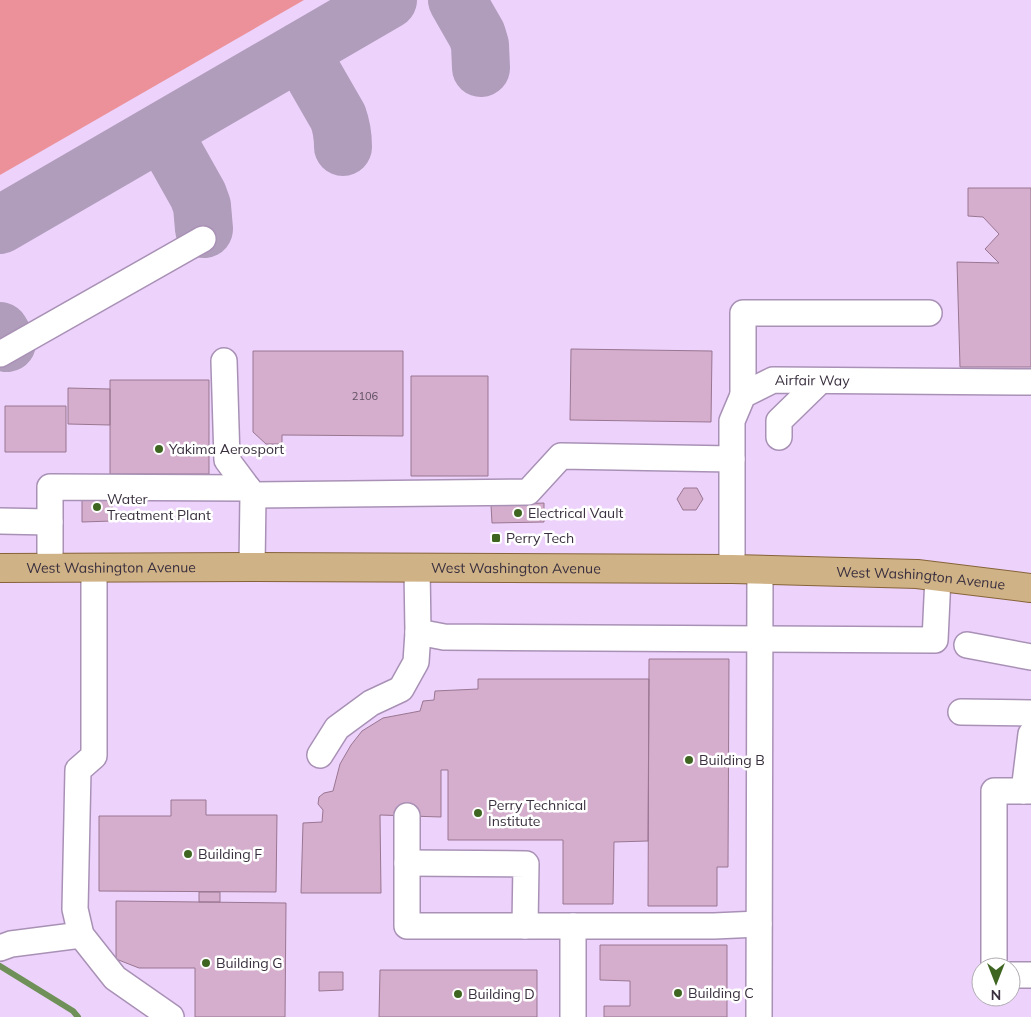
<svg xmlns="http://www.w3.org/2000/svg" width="1031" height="1017" viewBox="0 0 1031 1017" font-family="Mulish,sans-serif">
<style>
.green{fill:#ec9199}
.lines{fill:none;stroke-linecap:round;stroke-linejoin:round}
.stream{stroke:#6f9058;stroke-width:6}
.taxiway{stroke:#b09cbb;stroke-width:58}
.building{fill:#d4aecc;stroke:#9a7692}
.minor-casing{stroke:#a991b6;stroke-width:28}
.major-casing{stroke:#866339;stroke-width:30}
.minor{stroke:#fff;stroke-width:25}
.major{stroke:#d0b287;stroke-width:28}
.poi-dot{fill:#3f6621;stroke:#fff;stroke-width:2}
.labels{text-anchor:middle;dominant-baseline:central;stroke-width:5;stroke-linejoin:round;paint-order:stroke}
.number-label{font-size:11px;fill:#604f62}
.street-label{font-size:14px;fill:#392f3e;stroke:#fff}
.poi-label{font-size:14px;fill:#392f3e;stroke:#fff;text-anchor:start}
</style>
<rect width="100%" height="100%" fill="#edd3fb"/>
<path class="green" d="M0 0H304L0 175Z"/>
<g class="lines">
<path class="stream" d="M0 966 73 1011 78 1017"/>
<path class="taxiway" d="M457 0 477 35 480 45 481 68
M300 51 338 117C342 128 343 136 343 147
M162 131 198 195 202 206 204 229
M0 225 388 0
M0 331 7 343"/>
</g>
<path class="building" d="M968 188H1031V367H960L957 262 999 263 985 249 999 234 983 217 968 216Z
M571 349 712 351 711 422 570 420Z
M253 351H403V436L282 435V444H266L253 432Z
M411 376H488V476H411Z
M110 380H209V474H110Z
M68 388 110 389V425L68 424Z
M5 406H66V452H5Z
M684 488H697L703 499 696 510H683L677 499Z
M82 492H112V521L82 522Z
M544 503V522L492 523 491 505Z
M649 659H729L728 867H717V906H648Z
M478 679H649L648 841 614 842 613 904H563V840H448V770H441V817L380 815 381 893H301L303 823 322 822 323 810 318 804 319 797 324 793 333 791 340 764 351 745 362 731 383 718 420 711 423 701 434 700 435 691 478 689Z
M171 800H206V815H277L276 892 99 891V816H171Z
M199 892H220V902H199Z
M116 901 286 903 285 1017H195V968H139L116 959Z
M600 945H727V1017H604V1006H630V981L600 980Z
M380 970H537V1017H379Z
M319 972H343V990L319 991Z"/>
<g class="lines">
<defs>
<g id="minor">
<path d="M0 354 203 239"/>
<path d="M224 361 227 460 253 495 528 492 561 456 732 459"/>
<path d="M743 395V313H929"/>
<path d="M779 437V421L820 381"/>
<path d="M0 521 50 522"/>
<path d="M252 567 253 495"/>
<path d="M50 568V487L248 488"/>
<path d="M94 568V756L78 770 75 909 81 935 115 978 171 1017"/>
<path id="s1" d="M732 569V421L743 395 773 380 1031 382"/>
<path d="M418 632 444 637 935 640 938 577"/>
<path d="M967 645 1031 657"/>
<path d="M961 712 1031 713"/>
<path d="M320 755 337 728 371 703 401 689 416 662 418 632 417 568"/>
<path d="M1024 791 1031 734"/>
<path d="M407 816V926H714L759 924"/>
<path d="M407 863 526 864 525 926"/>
<path d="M573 926V1017"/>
<path d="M0 948 11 944 81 935"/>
<path d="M994 967V791H1031"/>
<path d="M1011 975H1031"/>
<path d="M759 1017 760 570"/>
</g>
<g id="major">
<path id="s2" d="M0 568 252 567 732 569 917 574 1031 588"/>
</g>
</defs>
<use href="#minor" class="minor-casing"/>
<use href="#major" class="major-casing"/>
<use href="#minor" class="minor"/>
<use href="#major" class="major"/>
</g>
<g class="poi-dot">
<circle cx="159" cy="449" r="5"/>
<circle cx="97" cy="507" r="5"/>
<circle cx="518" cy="513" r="5"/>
<rect x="491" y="533" width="10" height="10" rx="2.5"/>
<circle cx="689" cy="760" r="5"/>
<circle cx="478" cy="813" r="5"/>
<circle cx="188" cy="854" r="5"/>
<circle cx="206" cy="963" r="5"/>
<circle cx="678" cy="993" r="5"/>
<circle cx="458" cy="994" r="5"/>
</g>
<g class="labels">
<g class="number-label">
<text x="365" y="396">2106</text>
</g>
<g class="street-label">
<text stroke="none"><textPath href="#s1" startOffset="249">Airfair Way</textPath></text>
<text stroke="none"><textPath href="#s2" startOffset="111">West Washington Avenue</textPath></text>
<text stroke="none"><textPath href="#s2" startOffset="516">West Washington Avenue</textPath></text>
<text stroke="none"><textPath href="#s2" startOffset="921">West Washington Avenue</textPath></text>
</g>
<g class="poi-label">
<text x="169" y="449">Yakima Aerosport</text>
<text x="107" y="499">Water<tspan x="107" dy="16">Treatment Plant</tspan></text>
<text x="528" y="513">Electrical Vault</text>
<text x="506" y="538">Perry Tech</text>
<text x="699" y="760">Building B</text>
<text x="488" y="805">Perry Technical<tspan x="488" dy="16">Institute</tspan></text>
<text x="198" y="854">Building F</text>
<text x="216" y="963">Building G</text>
<text x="688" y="993">Building C</text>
<text x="468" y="994">Building D</text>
</g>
</g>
<g transform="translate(996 982) rotate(180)"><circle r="24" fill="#ffffff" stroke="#b0acb2"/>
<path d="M0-4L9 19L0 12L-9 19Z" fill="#3f6621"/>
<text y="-8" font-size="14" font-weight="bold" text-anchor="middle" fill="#392f3e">N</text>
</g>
</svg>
